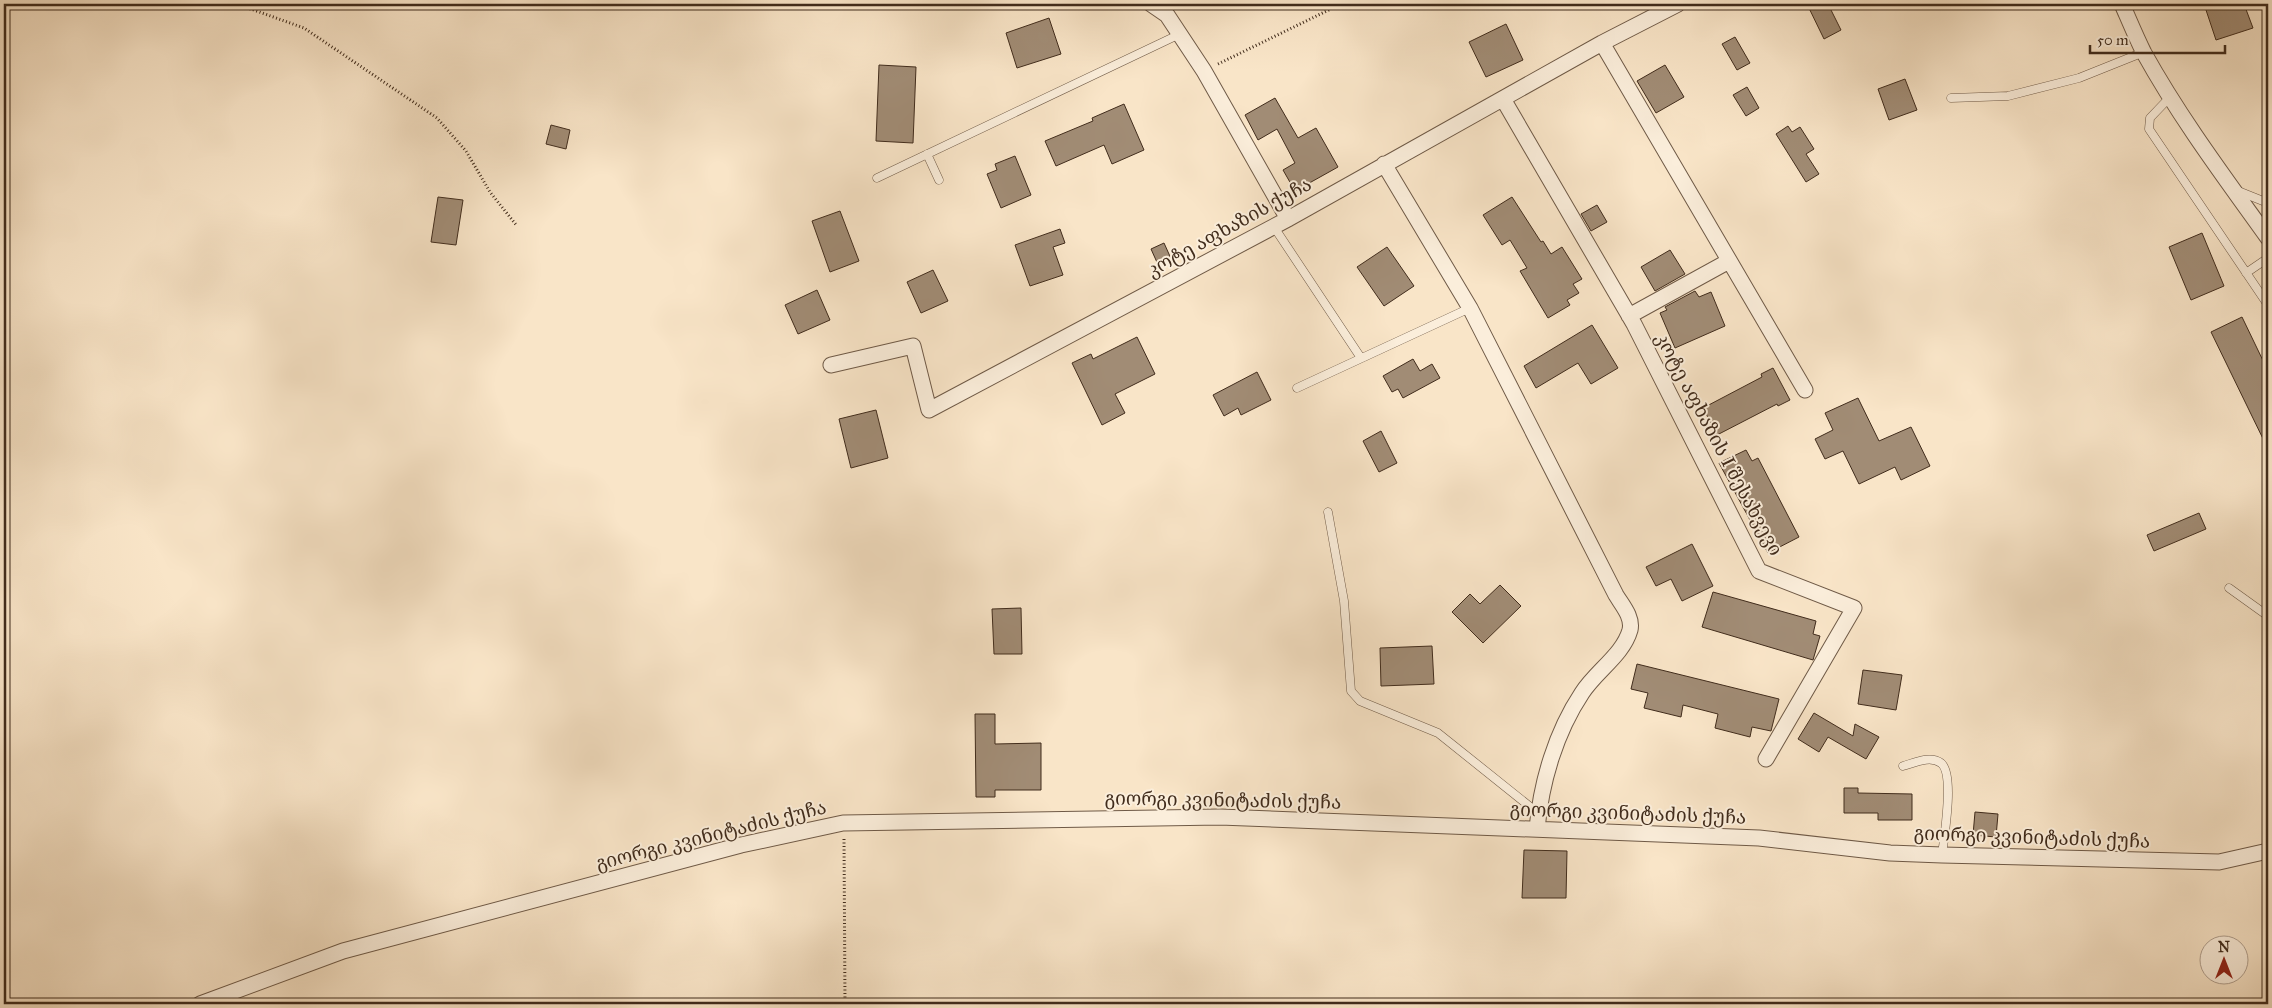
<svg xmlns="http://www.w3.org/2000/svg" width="2272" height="1008" viewBox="0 0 2272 1008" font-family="'IM FELL Great Primer','Noto Serif Georgian',serif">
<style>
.building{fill:#a18c75;stroke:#412c1c}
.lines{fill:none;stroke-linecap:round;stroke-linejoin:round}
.service-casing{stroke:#6f5a47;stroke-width:9}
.minor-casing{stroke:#6f5a47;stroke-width:17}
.path{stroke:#412c1c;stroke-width:3;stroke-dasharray:1 2.5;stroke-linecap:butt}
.service{stroke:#fbeedb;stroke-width:8}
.minor{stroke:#fbeedb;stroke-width:15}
.labels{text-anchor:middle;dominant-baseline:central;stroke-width:4;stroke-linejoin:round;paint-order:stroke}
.street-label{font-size:19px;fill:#412c1c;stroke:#fbeedb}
</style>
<rect width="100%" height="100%" fill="#f9e5c8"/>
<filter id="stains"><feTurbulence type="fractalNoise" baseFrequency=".004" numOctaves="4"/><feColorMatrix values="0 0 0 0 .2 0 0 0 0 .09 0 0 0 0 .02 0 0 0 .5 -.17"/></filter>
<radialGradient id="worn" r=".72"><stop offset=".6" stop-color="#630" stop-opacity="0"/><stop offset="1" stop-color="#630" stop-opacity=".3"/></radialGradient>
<path class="building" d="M1807 4H1828L1841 30 1824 39Z
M2204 4H2244L2253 28 2216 40Z
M1049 18 1061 54 1017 68 1006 33Z
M1506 24 1523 60 1486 77 1469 42Z
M1735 37 1750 63 1737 70 1722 44Z
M879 65 916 67 913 143 876 141Z
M1665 65 1684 97 1656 113 1637 81Z
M1905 79 1917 110 1889 120 1878 89Z
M1747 87 1759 108 1746 116 1733 95Z
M1275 98 1298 138 1316 128 1338 167 1295 191 1283 170 1295 163 1277 129 1258 140 1245 115Z
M1124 104 1144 150 1112 164 1104 145 1056 166 1045 141 1093 121 1092 118Z
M551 125 570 130 566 149 546 144Z
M1788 126 1792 132 1800 127 1814 149 1806 154 1819 174 1806 182 1776 134Z
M1015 156 1031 195 1001 208 987 174 997 170 995 164Z
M438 197 463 200 456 245 431 242Z
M1512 197 1541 242 1543 241 1551 254 1562 247 1582 279 1573 284 1579 293 1567 300 1570 305 1548 318 1520 271 1527 268 1510 240 1502 245 1483 215Z
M1597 205 1607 222 1591 231 1581 214Z
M840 211 859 261 830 272 812 221Z
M1060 229 1065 243 1053 247 1063 275 1030 286 1015 245Z
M2202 233 2224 286 2191 300 2169 247Z
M1164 243 1173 263 1160 269 1151 249Z
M1387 247 1414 286 1384 306 1357 267Z
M1670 250 1685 274 1655 291 1641 267Z
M933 270 948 301 921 313 907 282Z
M817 290 830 320 798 334 785 305Z
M1695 291 1699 297 1711 292 1725 326 1675 348 1660 313 1667 310 1665 307Z
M2242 317 2268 371V449L2211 332Z
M1592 325 1618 368 1591 384 1578 363 1536 388 1524 366Z
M1137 337 1155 374 1115 394 1125 413 1102 425 1072 363 1091 354 1093 359Z
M1413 359 1420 371 1432 364 1440 378 1403 398 1398 389 1392 392 1383 376Z
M1773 368 1790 400 1778 406 1777 404 1717 435 1703 408 1762 377 1761 374Z
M1257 372 1271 400 1241 415 1238 408 1224 416 1213 395Z
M1858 398 1879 441 1911 427 1930 466 1901 480 1895 467 1859 484 1843 451 1825 459 1815 439 1833 430 1825 413Z
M876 410 888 458 851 468 839 419Z
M1381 431 1397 463 1379 472 1363 441Z
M1746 450 1752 461 1758 458 1799 537 1768 553 1719 463Z
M2199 513 2206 529 2154 551 2147 535Z
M1692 544 1713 586 1682 601 1671 579 1656 586 1646 567Z
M1500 585 1521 606 1483 643 1452 612 1470 594 1480 604Z
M1713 592 1816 621 1813 634 1820 636 1813 660 1702 627Z
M1021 608 1022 654H994L992 609Z
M1432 646 1434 684 1381 686 1380 648Z
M1637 664 1779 699 1771 731 1752 727 1750 737 1715 728 1718 714 1683 705 1681 717 1644 708 1648 693 1631 689Z
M1863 670 1902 675 1896 710 1858 704Z
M1814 713 1853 736 1855 724 1879 737 1866 759 1828 737 1819 752 1798 739Z
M975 714H995V744L1041 743V790H995V797H976Z
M1844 788H1858V793L1912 794V820H1878V813H1844Z
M1975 812 1998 814 1996 837 1973 835Z
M1524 850 1567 851 1566 898H1522Z"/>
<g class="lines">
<defs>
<path id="service" d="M2171 96 2150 118 2149 129 2268 305
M1951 98 2008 96 2079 78 2144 52
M927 154 939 180
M877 178 1180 34
M2238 191 2268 203
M1274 227 1361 358
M2246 273 2268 258
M1297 388 1470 308
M1328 512 1344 601 1351 691 1360 701 1438 733 1538 813
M2229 588 2268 616
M1903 766C1914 763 1930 755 1941 763 1955 774 1944 837 1942 855"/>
<path id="minor" d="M1151 4 1167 15 1204 71 1288 219
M2122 4C2129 20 2136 37 2144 53 2180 118 2225 178 2268 238
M1602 43 1805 390
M1503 99 1634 324 1759 571 1854 608 1766 759
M1384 164 1470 308 1616 595C1622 605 1633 617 1630 630 1623 655 1596 671 1582 693 1556 732 1541 782 1537 829
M1629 316 1729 261
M831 365 913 346 929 410 1288 219 1602 43 1678 4
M200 1004 343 951 741 845 843 823 1220 817 1759 838 1890 853 1942 855 2219 862 2268 851"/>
</defs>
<use href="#service" class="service-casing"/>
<use href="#minor" class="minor-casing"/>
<path class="path" d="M222 4 251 9 304 28 437 118 466 151 490 192 517 226
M1218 64 1341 4
M844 839 845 1004"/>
<use href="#service" class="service"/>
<use href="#minor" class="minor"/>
</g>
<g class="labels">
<g class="street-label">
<text transform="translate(1229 227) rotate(-29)">კოტე აფხაზის ქუჩა</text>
<text transform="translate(1719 444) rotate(62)">კოტე აფხაზის I შესახვევი</text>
<text transform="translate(1223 800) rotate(1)">გიორგი კვინიტაძის ქუჩა</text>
<text transform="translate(1628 813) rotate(2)">გიორგი კვინიტაძის ქუჩა</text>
<text transform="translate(711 835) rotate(-14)">გიორგი კვინიტაძის ქუჩა</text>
<text transform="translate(2032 837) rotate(2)">გიორგი კვინიტაძის ქუჩა</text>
</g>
</g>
<rect width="2272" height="1008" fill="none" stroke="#f9e5c8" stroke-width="20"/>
<rect x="5" y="5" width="2262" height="998" fill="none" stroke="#412c1c" stroke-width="2.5"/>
<rect x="10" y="10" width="2252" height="988" fill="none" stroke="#412c1c"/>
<g transform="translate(2224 960)"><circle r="24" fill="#fbeedb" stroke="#b1a08f"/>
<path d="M0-4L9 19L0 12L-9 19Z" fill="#8f2418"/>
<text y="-8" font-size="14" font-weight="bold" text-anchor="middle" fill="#412c1c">N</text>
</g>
<path d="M2090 45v8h135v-8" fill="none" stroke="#412c1c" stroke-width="2.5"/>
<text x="2097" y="45" font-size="15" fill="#412c1c" stroke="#fbeedb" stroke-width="4" paint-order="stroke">50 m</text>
<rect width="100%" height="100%" filter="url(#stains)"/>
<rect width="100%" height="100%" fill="url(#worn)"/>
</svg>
